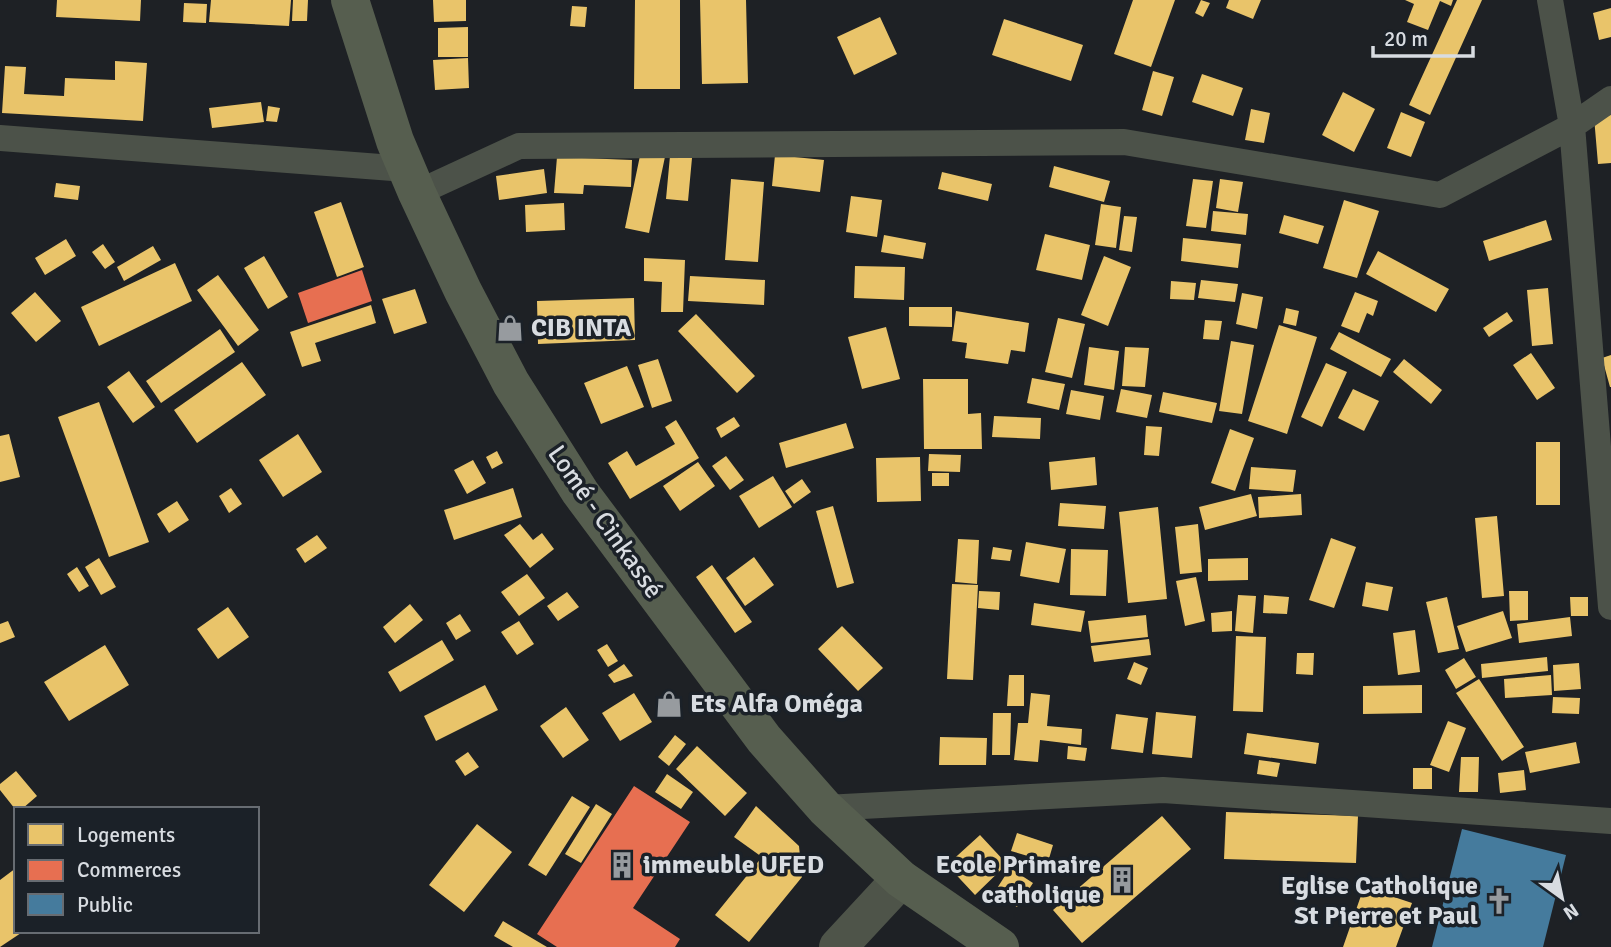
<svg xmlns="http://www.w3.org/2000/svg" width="1611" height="947" viewBox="0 0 1611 947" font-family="Signika,sans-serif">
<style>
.homes{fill:#e9c46a}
.shops{fill:#e76f51}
.public{fill:#457b9d}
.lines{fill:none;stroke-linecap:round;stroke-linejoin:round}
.minor{stroke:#4c5249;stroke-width:26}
.secondary{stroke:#4e5449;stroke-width:38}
.trunk{stroke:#565e4f;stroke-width:38}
.labels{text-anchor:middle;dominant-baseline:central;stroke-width:7;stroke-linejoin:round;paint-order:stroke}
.poi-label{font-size:26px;font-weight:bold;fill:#d8dce1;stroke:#1b2128;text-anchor:start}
.street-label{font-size:26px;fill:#d8dce1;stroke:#1b2128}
</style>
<rect width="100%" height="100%" fill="#1e2125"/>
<path class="homes" d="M57 0H141L140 21 56 17Z
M211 0H291L289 26 209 22Z
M293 0H308L307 21H292Z
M433 0H466V21L434 22Z
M635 0H680V89H634Z
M700 0H746L748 83 702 84Z
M1133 0H1175L1151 67 1114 54Z
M1201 0 1210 3 1203 17 1195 13Z
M1229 0H1261L1253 19 1226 8Z
M1405 0H1453L1451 6 1440 1 1428 30 1407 22 1414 4Z
M1457 0H1482L1430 115 1409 105Z
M184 3 207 4 206 23 183 22Z
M572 6 587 7 585 27 570 26Z
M1611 8V37L1599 40 1593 13Z
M880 17 897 54 854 75 837 37Z
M1004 19 1083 45 1071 81 992 55Z
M468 27V57H438V28Z
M468 58 469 88 435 90 433 60Z
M115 61 147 63 143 121 2 113 5 66 26 67 24 94 64 96 65 78 115 80Z
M1153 71 1174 77 1162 116 1142 110Z
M1202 74 1243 88 1233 116 1192 102Z
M1343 92 1375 109 1354 152 1322 135Z
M261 102 264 122 212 128 209 108Z
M268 106 280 108 277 122 266 121Z
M1251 109 1270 113 1264 143 1245 140Z
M1401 112 1425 122 1411 157 1387 148Z
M1611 115V163L1598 164 1594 117Z
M642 146 666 152 649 233 625 228Z
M775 155 824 160 820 192 772 186Z
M670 156 692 158 688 201 666 199Z
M557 157 632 160 631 187 584 185 583 194 554 193Z
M1054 166 1110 181 1104 202 1049 187Z
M544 169 547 193 499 200 496 176Z
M942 172 992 184 988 201 938 189Z
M731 179 764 182 758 262 725 260Z
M1193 179 1213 181 1206 228 1186 226Z
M1220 179 1243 182 1238 212 1216 208Z
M56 183 80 186 78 200 54 197Z
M851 196 882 200 877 237 846 232Z
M1344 200 1379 211 1357 278 1323 268Z
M341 202 364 267 337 277 314 212Z
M564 203 565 230 526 232 525 205Z
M1101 204 1121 207 1116 248 1095 245Z
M1213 211 1248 214 1246 235 1211 231Z
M1284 215 1324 226 1318 244 1279 233Z
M1124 216 1137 217 1132 252 1119 250Z
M1546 220 1552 240 1489 261 1483 241Z
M1045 234 1090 245 1082 280 1036 270Z
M884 235 926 243 923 259 881 252Z
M1183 238 1241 244 1238 268 1181 261Z
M66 239 76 256 45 275 35 258Z
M103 244 115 262 105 269 92 252Z
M153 246 161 260 124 281 117 267Z
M1378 251 1449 289 1436 312 1366 274Z
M264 256 288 297 268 309 244 268Z
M1104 256 1131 267 1108 326 1081 315Z
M644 258 685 260 683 312H661L662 282 644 281Z
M175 263 192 301 99 346 81 307Z
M855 266 905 267 904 300 854 298Z
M218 275 259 330 238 346 197 290Z
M690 276 765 280 764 305 688 301Z
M1201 280 1238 284 1235 302 1198 298Z
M1171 281 1196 283 1194 300 1170 299Z
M1548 288 1553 344 1532 346 1527 290Z
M415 289 427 323 394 334 382 299Z
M35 292 61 321 36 342 11 313Z
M1355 292 1378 301 1373 316 1367 313 1359 333 1341 326Z
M1242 293 1263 297 1257 329 1236 324Z
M634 298 635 340 538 344 537 301Z
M371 305 376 323 315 343 321 361 302 367 290 332Z
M909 307H952V327L909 326Z
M1286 308 1299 311 1296 326 1283 323Z
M956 311 1029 323 1025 352 1011 350 1008 364 965 358 967 343 952 341Z
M1507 312 1513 321 1489 337 1483 328Z
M696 314 755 376 737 393 678 331Z
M1058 318 1085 324 1072 378 1045 372Z
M1205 320 1222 321 1219 340 1203 339Z
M1279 325 1317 337 1287 434 1248 421Z
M886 327 900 379 862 389 848 337Z
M220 329 235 352 161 403 146 381Z
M1339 332 1391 359 1381 377 1330 349Z
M1231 341 1254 345 1242 414 1219 411Z
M1089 347 1119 351 1114 390 1084 385Z
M1125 347 1149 348 1145 387 1122 386Z
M1531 353 1555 388 1537 400 1513 365Z
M1611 355V387H1610L1602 358Z
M658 359 672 401 652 408 638 365Z
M1404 359 1442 390 1431 404 1393 372Z
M242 362 266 395 197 443 174 410Z
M1326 363 1347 372 1322 427 1301 417Z
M627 366 644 407 601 424 584 383Z
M129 371 155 407 133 423 107 387Z
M1032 378 1065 384 1059 410 1027 403Z
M923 379H968V414L981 413 982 449H924Z
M1121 389 1152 395 1147 418 1116 412Z
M1353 389 1379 401 1364 431 1338 418Z
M1071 390 1104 396 1100 420 1066 414Z
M1163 392 1217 403 1212 423 1159 412Z
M99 402 149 542 109 557 58 417Z
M994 416 1041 418 1040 439 992 437Z
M734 417 740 426 721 438 716 428Z
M676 420 699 458 630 499 608 463 627 451 636 466 675 444 665 427Z
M846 423 854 448 786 468 779 443Z
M1146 426 1162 427 1159 456 1144 455Z
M1230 429 1254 438 1235 491 1211 483Z
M9 434 20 477 0 482V436Z
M298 434 322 472 283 497 259 460Z
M1536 442H1560V505H1536Z
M497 451 503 463 492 469 486 457Z
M929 454 961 455 960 472 928 471Z
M726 456 744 480 730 490 712 466Z
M920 457 921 501 877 502 876 458Z
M1095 457 1097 485 1051 490 1049 462Z
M473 460 486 483 467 494 454 470Z
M698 462 715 486 680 511 663 486Z
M1251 467 1296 470 1293 492 1249 489Z
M932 473H949V486H932Z
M773 476 792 507 759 528 739 496Z
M802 479 811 492 794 504 785 491Z
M231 488 242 504 229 513 219 496Z
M513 488 522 517 454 540 444 510Z
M1251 494 1257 516 1205 530 1199 507Z
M1301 494 1302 515 1259 518 1258 497Z
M177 501 189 520 169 533 157 514Z
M1060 503 1106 506 1104 529 1058 526Z
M833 506 854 583 837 588 816 511Z
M1158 507 1167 599 1128 603 1119 512Z
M1497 516 1504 596 1482 598 1475 518Z
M520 524 533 540 542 533 554 549 530 568 504 535Z
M1198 524 1202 572 1180 574 1175 527Z
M317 535 327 548 305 563 296 549Z
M1331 538 1356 547 1334 608 1309 600Z
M958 539 979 540 977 584 955 582Z
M1026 542 1066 549 1059 583 1020 576Z
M993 547 1012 550 1010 561 991 559Z
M1071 549 1108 550 1106 596 1070 595Z
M754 557 774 585 745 606 726 578Z
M99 558 116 587 101 595 85 567Z
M1248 558V580L1208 581V559Z
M712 565 752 622 735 633 696 577Z
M77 567 89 586 79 592 67 574Z
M527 574 545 598 519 616 501 592Z
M1196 577 1205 621 1185 626 1176 581Z
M1366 582 1393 587 1388 611 1362 606Z
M952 584 978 585 973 680 947 679Z
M979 591 1000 592 999 610 978 608Z
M1509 591H1528V620L1510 621Z
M567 592 579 607 558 621 547 606Z
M1238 595 1256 596 1253 633 1235 631Z
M1264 595 1289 597 1287 614 1263 613Z
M1447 597 1459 649 1438 653 1426 602Z
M1570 597H1588V616H1571Z
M1034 603 1085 611 1081 632 1031 625Z
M410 604 423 620 395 643 383 627Z
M228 607 249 637 218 659 197 629Z
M1232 611V631L1212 632 1211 613Z
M1503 611 1512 638 1466 652 1457 626Z
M460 614 471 631 456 640 446 623Z
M1146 615 1148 637 1091 643 1088 621Z
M1570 617 1572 636 1519 643 1517 624Z
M8 621 15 637 0 643V624Z
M519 621 534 644 517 655 501 632Z
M842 626 883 668 858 691 818 649Z
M1415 630 1420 672 1398 675 1393 633Z
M1236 636 1266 637 1263 712 1233 711Z
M1149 639 1151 655 1094 662 1091 646Z
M442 640 454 660 400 692 388 672Z
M607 644 618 661 608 667 597 650Z
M105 645 129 685 69 721 44 682Z
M1297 653H1314L1313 675 1296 674Z
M1547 657 1548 671 1482 678 1481 664Z
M1464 658 1476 677 1456 689 1445 670Z
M1134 662 1148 668 1141 685 1127 679Z
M1579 663 1581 689 1554 691 1553 665Z
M624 664 633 676 614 683 608 675Z
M1009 675H1024V706H1007Z
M1551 675 1552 695 1505 698 1504 679Z
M1479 679 1524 747 1502 761 1456 693Z
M485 685 498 710 436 741 424 716Z
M1422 685V713L1363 714V686Z
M634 693 652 722 620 741 602 713Z
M1031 693 1050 695 1047 726 1082 729 1081 745 1040 740 1038 762 1014 760 1018 723H1028Z
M1553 697 1580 698 1579 714 1552 713Z
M566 707 589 740 563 758 540 726Z
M1156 712 1196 716 1192 758 1152 754Z
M993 713H1011L1010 755H992Z
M1116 714 1148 718 1143 753 1111 749Z
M1448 721 1466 728 1449 772 1430 765Z
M1247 733 1319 743 1316 764 1244 754Z
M675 735 686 744 669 766 658 757Z
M940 737 987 738 986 765H939Z
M1576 742 1580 763 1530 773 1525 752Z
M697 746 747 793 725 816 676 769Z
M1068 746 1087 748 1085 761 1067 759Z
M468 752 479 767 465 776 455 761Z
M1461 757H1479L1478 792H1459Z
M1259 760 1280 763 1277 777 1257 774Z
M1413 768H1432V789H1413Z
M1524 770 1526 790 1500 793 1498 773Z
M16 771 37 796 22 809H15L0 790V784Z
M667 774 693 792 681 809 655 792Z
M572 796 590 807 546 876 528 865Z
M596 804 612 814 581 863 565 854Z
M756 806 799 846 802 877 749 942 715 915 762 857 734 837Z
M1226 812 1358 816 1356 863 1224 859Z
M1162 816 1191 849 1082 943 1053 910Z
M477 824 512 852 464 912 429 885Z
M1017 833 1053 845 1048 862 1011 851Z
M980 835 1007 864 975 895 947 865Z
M16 868V931H24L0 947V880Z
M1010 868 1033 883 1017 907 994 893Z
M1364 887 1412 903 1396 947H1343Z
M503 921 547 947H513L494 936Z"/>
<path class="shops" d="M362 270 372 301 308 323 298 293Z
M634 786 690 822 633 908 680 939 675 947H557L537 934Z"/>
<path class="public" d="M1462 829 1566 855 1543 947H1432Z"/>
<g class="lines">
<path class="minor" d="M1550 0 1572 126 1611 607
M0 138 406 169
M417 193 519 146 1124 142 1440 195 1572 126 1611 99
M825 808 1163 790 1611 821"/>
<path class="secondary" d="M838 947 901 879"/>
<path class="trunk" d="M350 0 395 141 417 193 463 291 511 383 580 492 764 739 825 808 901 879 1000 947"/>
</g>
<defs>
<symbol id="shop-bare" viewBox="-9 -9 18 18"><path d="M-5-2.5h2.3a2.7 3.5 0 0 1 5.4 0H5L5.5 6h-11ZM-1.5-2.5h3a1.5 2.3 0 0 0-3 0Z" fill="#979b9f" stroke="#1b2128" stroke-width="2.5" paint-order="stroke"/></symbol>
<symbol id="building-bare" viewBox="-9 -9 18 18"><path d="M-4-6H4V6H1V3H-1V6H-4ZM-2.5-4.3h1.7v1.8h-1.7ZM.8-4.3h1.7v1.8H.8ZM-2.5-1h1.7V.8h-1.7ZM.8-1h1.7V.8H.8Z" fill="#979b9f" stroke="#1b2128" stroke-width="2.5" paint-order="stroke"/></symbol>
<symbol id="church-bare" viewBox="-9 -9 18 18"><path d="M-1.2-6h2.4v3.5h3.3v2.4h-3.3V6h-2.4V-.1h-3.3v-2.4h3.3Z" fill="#979b9f" stroke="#1b2128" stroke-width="2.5" paint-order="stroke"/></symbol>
</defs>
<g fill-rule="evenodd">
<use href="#shop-bare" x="491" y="309" width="38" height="38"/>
<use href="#shop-bare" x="650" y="685" width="38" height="38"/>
<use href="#building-bare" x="603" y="846" width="38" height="38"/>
<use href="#building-bare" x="1103" y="861" width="38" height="38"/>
<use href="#church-bare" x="1480" y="882" width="38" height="38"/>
</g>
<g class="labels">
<g class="poi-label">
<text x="531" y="328">CIB INTA</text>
<text x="690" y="704">Ets Alfa Oméga</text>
<text x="643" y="865">immeuble UFED</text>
<text x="1101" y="865" text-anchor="end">Ecole Primaire<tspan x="1101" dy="30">catholique</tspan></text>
<text x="1478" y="886" text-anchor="end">Eglise Catholique<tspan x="1478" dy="30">St Pierre et Paul</tspan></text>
</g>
<g class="street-label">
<text transform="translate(605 522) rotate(55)">Lomé - Cinkassé</text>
</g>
</g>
<rect x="14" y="807" width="245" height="126" fill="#1b2128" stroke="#676c72" stroke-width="2"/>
<rect x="28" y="824" width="35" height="21" fill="#e9c46a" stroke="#676c72" stroke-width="2"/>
<text x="77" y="842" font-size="21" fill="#d8dce1">Logements</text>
<rect x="28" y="860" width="35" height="21" fill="#e76f51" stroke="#676c72" stroke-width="2"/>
<text x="77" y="877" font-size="21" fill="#d8dce1">Commerces</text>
<rect x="28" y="894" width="35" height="21" fill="#457b9d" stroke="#676c72" stroke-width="2"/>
<text x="77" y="912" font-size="21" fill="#d8dce1">Public</text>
<g transform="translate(1562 898) rotate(147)" stroke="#1b2128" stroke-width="5" paint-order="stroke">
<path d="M0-5L12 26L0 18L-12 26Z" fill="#d8dce1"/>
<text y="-10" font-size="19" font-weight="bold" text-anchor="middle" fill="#d8dce1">N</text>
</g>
<path d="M1373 46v10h100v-10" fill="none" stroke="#d8dce1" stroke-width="3.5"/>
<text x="1384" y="46" font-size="21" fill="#d8dce1" stroke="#1b2128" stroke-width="5" paint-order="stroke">20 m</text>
</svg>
